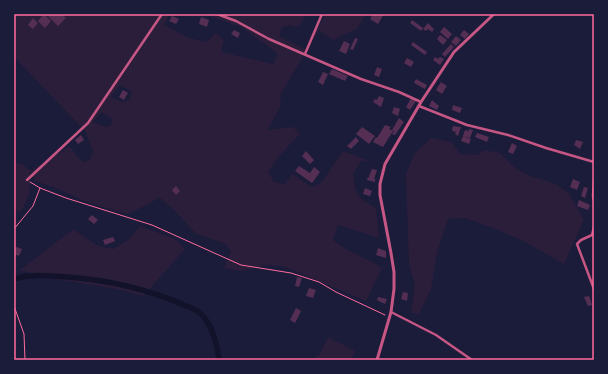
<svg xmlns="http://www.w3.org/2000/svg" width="608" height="374" viewBox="0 0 608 374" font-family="'Exo 2',sans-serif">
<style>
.green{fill:#2a1e3b;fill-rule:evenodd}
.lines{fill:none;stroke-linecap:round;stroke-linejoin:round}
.canal{stroke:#12122b;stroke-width:5.5}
.building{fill:#542f53}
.path{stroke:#ff6b9d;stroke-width:1}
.minor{stroke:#c65784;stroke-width:2.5}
.tertiary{stroke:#c65784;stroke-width:3}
.neatline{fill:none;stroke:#ff6b9d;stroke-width:1.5}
</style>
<rect width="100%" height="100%" fill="#1b1b3a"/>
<path class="green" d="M14 14H170L164 25 189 38 206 42 216 33 224 40 221 52 273 64 278 54 243 28 204 14H306L300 25 297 27 290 25 282 27 279 36 305 49 326 14H366L357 29 333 40 319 30 280 95 281 106 267 130 293 127 300 134 280 155 268 172 274 182 285 184 292 174 296 176 312 187 321 183 343 151 377 164 362 160 353 174C356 196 357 197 376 208L379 238 338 225 333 240C347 252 366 257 382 268L366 301 283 266 266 265 241 271 224 268 231 251 224 243 196 234 177 213 159 197 151 203 127 214 87 202 53 187 35 181 31 172 29 194 21 212 14 210V163L22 164 31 171 70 146 79 159 85 162 90 159 93 152 85 131 14 57ZM120 85 132 92 129 100 122 102 111 97ZM101 112 113 119 111 125 107 127 93 122Z
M431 138 451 142 460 154 478 155 484 150 500 153 515 168 530 176 556 184 569 194 584 220 564 264 523 241 493 228 464 218 448 219 437 252 431 289 419 314 411 313 415 285 409 265 406 173 415 153Z
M140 226 175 239 185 249 143 296 117 289 49 278 20 270 73 229 98 246 113 249 128 240Z
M328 337 355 351 351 360H312L320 354Z"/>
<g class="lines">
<path class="canal" d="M14 279C33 273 49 276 68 277 108 280 147 289 184 305 188 307 196 309 200 313 212 324 217 344 219 360"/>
</g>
<path class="building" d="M44 14 51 21 45 28 38 21Z
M46 14H61L66 18 58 26Z
M373 14H384L378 24 370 19Z
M172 16 179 19 176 24 169 21Z
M201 17 209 20 207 27 199 24Z
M33 18 38 23 33 29 28 25Z
M412 20 423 28 421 31 410 23Z
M428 23 434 29 432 32 428 29 426 31 423 29Z
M444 27 452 34 448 39 440 32Z
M234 30 240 33 238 38 231 34Z
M464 30 469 34 465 39 460 35Z
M440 35 447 40 443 45 437 39Z
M456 36 461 40 456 46 451 42Z
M355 38 358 39 353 50 350 49Z
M344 41 350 44 346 54 339 51Z
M413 42 427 52 425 55 411 45Z
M451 44 454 47 445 57 442 54Z
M435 57 438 59 440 57 444 59 440 65 433 60Z
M407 58 414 62 411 67 404 63Z
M377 67 382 69 379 77 374 75Z
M332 69 348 76 345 81 329 74Z
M323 72 328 74 323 85 318 82Z
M416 79 427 85 425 89 414 83Z
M441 82 447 86 442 94 436 90Z
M123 90 128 93 124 100 119 97Z
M379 96 384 98 381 107 373 102 375 99 377 100Z
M411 98 416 101 410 110 406 107Z
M432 100 439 106 437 110 429 106Z
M453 105 462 108 460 113 452 110Z
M394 107 400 109 398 116 392 113Z
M399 118 404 122 395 135 392 134 394 131 392 130Z
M385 125 391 127 389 129 393 131 383 147 373 142 376 137 377 138Z
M453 126 461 127 458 136 455 134 456 132 452 131Z
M362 127 375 136 369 144 356 134Z
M469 129 473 130 470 138 463 136 465 130 469 131Z
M477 133 489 137 487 142 475 137Z
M81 135 84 140 78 144 75 140Z
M463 136 471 139 469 144 461 141Z
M356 137 359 141 351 149 347 146Z
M576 140 583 142 580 149 574 145Z
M512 143 517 146 513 154 508 152Z
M306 151 314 160 310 164 302 156Z
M299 166 310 173 314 167 320 172 312 183 295 171Z
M372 169 377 170 374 179H375V182L367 180 368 177 370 178 369 176Z
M573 179 580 182 577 190 570 187Z
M176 186 180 191 176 195 172 190Z
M584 187 588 188 585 198 581 196Z
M365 188 372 191 370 196 363 194Z
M579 200 590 205 588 210 577 206Z
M92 215 98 220 94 224 88 219Z
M113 237 115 241 105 245 103 240Z
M14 246 22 249 19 256 14 254Z
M378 248 386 251V258L376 255Z
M297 277 302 278 299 287 295 286Z
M309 288 316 290 313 298 306 296Z
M403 292 408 293 407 301 401 299Z
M589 296 592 305 588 306 584 297Z
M378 297 387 299 385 304 377 300Z
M296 308 301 311 295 323 290 320Z"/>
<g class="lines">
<path class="path" d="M30 182 40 188 66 198 152 225 241 265 291 273 319 282 336 292 385 315
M14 229 33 206 40 188
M14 306 24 334 25 360"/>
<path class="minor" d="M217 14 236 21 269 39 361 79 399 92 421 102
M305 54 322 14
M419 106 467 125 508 135 546 148 594 162
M27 180 88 123 162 14
M594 182 593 196 594 201
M594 227 592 235 581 240 577 244 594 289
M391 312 436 335 472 360"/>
<path class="tertiary" d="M377 360 391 312 394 289V272L391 253 380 195V184L385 164 421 102 454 52 494 14"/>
</g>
<rect width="608" height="374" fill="none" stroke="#1b1b3a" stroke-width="30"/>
<rect x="15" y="15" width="578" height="344" class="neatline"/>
</svg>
